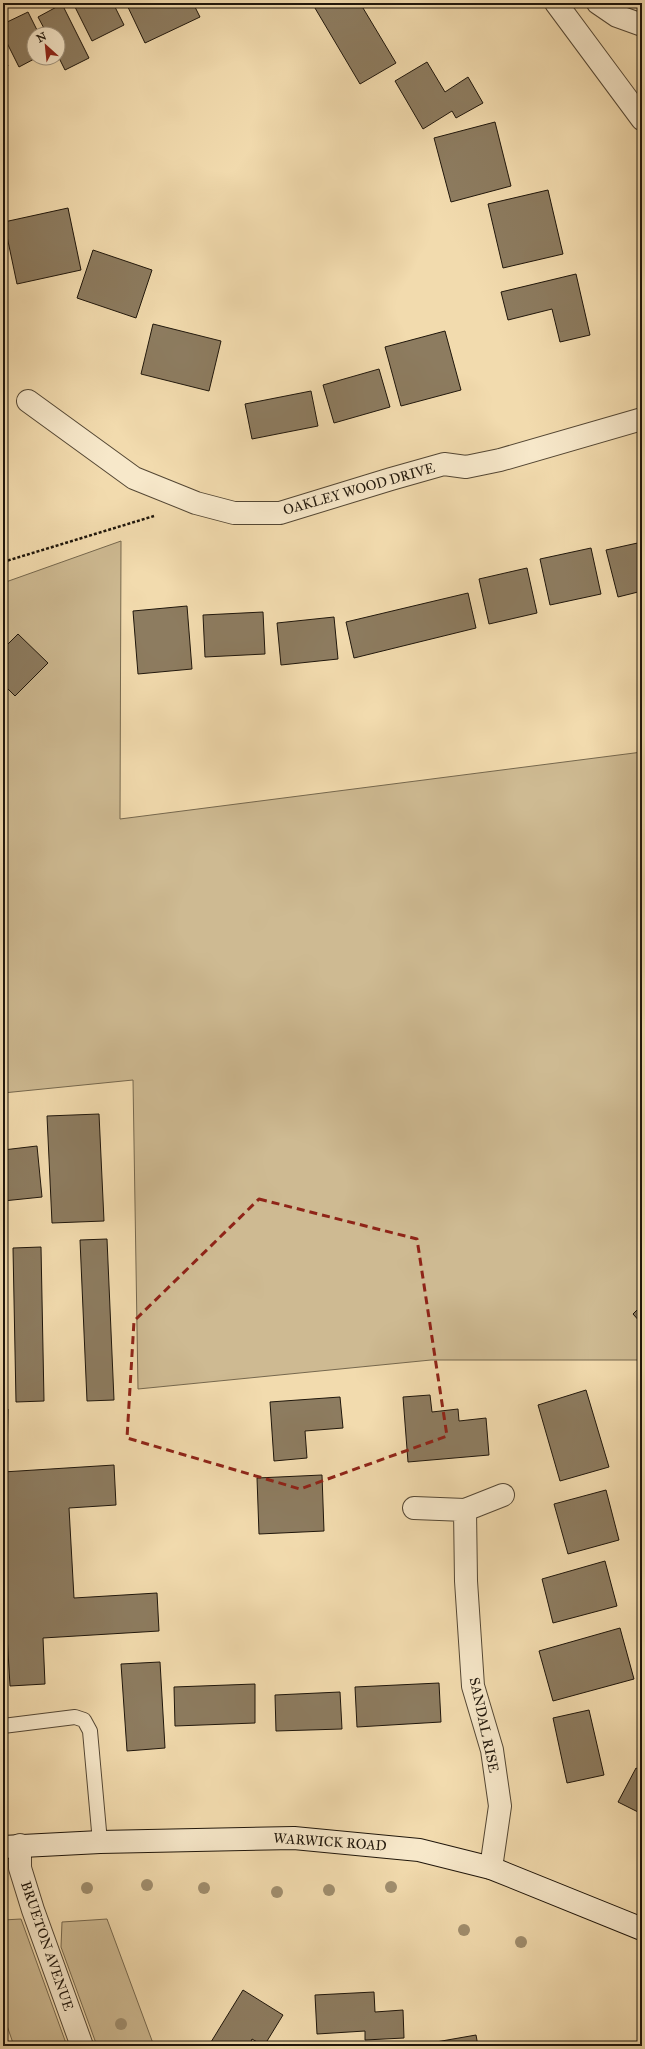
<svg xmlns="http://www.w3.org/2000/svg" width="645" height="2049" viewBox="0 0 645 2049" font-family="'IM FELL Great Primer',serif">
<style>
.green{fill:#ceba92;stroke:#76684e}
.building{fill:#8d7c60;stroke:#1f160b}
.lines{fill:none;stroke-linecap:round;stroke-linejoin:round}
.service-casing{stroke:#544734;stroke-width:16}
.minor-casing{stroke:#544734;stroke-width:24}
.secondary-casing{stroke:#1f160b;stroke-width:24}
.path{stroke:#1f160b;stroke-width:2.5;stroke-dasharray:3 2;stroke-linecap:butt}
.service{stroke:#f7e8ca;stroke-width:14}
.minor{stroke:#f7e8ca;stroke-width:22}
.secondary{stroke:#f7e8ca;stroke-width:22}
.tree{fill:#a08e6e}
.marked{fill:none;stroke:#8f2418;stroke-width:3;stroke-dasharray:8 5;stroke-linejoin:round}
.labels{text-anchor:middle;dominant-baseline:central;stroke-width:3;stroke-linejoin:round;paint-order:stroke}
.street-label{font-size:14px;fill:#1f160b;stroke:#f7e8ca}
</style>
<rect width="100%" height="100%" fill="#f2dbae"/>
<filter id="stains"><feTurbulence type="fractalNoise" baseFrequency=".005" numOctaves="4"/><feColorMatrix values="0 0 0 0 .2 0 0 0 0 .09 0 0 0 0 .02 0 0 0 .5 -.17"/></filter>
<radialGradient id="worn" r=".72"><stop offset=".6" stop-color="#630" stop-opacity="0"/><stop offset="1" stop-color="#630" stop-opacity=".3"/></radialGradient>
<path class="green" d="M121 541 120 819 642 752V1360H431L138 1389 133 1080 3 1093V583Z
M21 1919 67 2046H14L3 2014V1920Z
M107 1919 154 2046H97L61 1947 62 1922Z"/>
<path class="building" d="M73 3H113L124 25 92 41Z
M126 3H193L200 17 145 43Z
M312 3H360L396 63 360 84Z
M62 4 89 58 65 70 58 56V34H47L38 17Z
M28 12 39 34H34V58H36L19 67 3 35V24Z
M3 55 8 66 3 68Z
M427 62 445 92 468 77 483 103 456 118 452 111 423 129 395 81Z
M495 122 511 186 451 202 434 138Z
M548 190 563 254 503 268 488 204Z
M68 208 81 270 17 284 4 222Z
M93 250 152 270 136 318 77 298Z
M576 274 590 335 560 342 552 309 508 320 501 292Z
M153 324 221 341 209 391 141 374Z
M445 331 461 390 401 406 385 347Z
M379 369 390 407 334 423 323 385Z
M311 391 318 426 252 439 245 404Z
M642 542V591L618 597 606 550Z
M591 548 601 594 550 605 540 559Z
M527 568 537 613 489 624 479 579Z
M468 593 476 628 354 658 346 622Z
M187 606 192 669 138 674 133 611Z
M263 612 265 654 205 657 203 615Z
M334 617 338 659 281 665 277 623Z
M18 634 48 663 15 696 3 684V649Z
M99 1114 104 1221 52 1223 47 1116Z
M37 1146 42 1197 3 1201V1150Z
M107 1239 114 1400 87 1401 80 1240Z
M41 1247 44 1401 16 1402 13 1248Z
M642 1305V1324L633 1314Z
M586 1390 609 1467 560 1481 538 1405Z
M430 1395 432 1412 458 1409 459 1421 486 1418 489 1455 408 1462 403 1397Z
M340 1397 343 1428 305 1431 307 1458 274 1461 270 1402Z
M3 1409H8L7 1460H3Z
M114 1465 116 1505 69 1508 74 1598 157 1593 159 1631 43 1638 45 1684 10 1686 3 1567V1472Z
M322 1475 324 1531 259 1534 257 1478Z
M606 1490 619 1540 568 1554 554 1504Z
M605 1561 617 1606 553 1623 542 1579Z
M620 1628 634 1679 553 1701 539 1651Z
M160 1662 165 1748 127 1751 121 1664Z
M439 1683 441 1722 357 1727 355 1687Z
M255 1684V1723L175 1726 174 1687Z
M340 1692 342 1729 276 1731 275 1695Z
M589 1710 604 1775 567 1783 553 1718Z
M636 1768 642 1771V1814L618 1802Z
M243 1990 283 2015 264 2046 252 2039 249 2046H212L211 2042Z
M374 1992 375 2012 403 2010 404 2038 365 2040V2031L317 2034 315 1995Z
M476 2035 478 2046H413Z"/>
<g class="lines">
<defs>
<path id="service" d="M3 1726 75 1717 84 1720 90 1731 100 1842"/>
<path id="minor" d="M556 3 642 119
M598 3 617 16 642 25
M28 401 134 478 196 503 234 513H280L391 479 444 464 466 467 500 460 642 419
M414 1508 465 1510 503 1495
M465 1510 466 1581 473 1686 492 1750 500 1806 491 1868
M20 1845V1868L33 1910 82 2046"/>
<path id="secondary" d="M3 1847 100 1842 294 1838 419 1850 491 1868 642 1929"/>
</defs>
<use href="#service" class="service-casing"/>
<use href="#minor" class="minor-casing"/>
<use href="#secondary" class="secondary-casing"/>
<path class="path" d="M3 562 154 516"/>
<use href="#service" class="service"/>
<use href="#minor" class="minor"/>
<use href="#secondary" class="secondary"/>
</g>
<g class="tree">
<circle cx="147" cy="1885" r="6"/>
<circle cx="391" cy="1887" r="6"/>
<circle cx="87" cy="1888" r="6"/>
<circle cx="204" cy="1888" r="6"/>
<circle cx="329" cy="1890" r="6"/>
<circle cx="277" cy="1892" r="6"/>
<circle cx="464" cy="1930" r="6"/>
<circle cx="521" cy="1942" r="6"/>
<circle cx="121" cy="2024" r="6"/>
</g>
<path class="marked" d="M259 1199 417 1239 447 1436 300 1489 127 1438 134 1321Z"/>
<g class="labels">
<g class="street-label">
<text transform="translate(359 489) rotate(-16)">OAKLEY WOOD DRIVE</text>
<text transform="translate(484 1725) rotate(78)">SANDAL RISE</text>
<text transform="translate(330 1842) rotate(4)">WARWICK ROAD</text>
<text transform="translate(47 1946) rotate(71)">BRUETON AVENUE</text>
</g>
</g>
<rect width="645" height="2049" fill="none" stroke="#f2dbae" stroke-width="16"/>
<rect x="4" y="4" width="637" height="2041" fill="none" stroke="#1f160b" stroke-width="2"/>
<rect x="8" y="8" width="629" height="2033" fill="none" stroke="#1f160b"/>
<g transform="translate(46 46) rotate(333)"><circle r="19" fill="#f7e8ca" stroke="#a1947e"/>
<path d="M0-3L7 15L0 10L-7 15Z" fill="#8f2418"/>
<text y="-6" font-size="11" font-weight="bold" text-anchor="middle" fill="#1f160b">N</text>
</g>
<rect width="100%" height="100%" filter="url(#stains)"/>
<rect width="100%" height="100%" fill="url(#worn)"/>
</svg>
